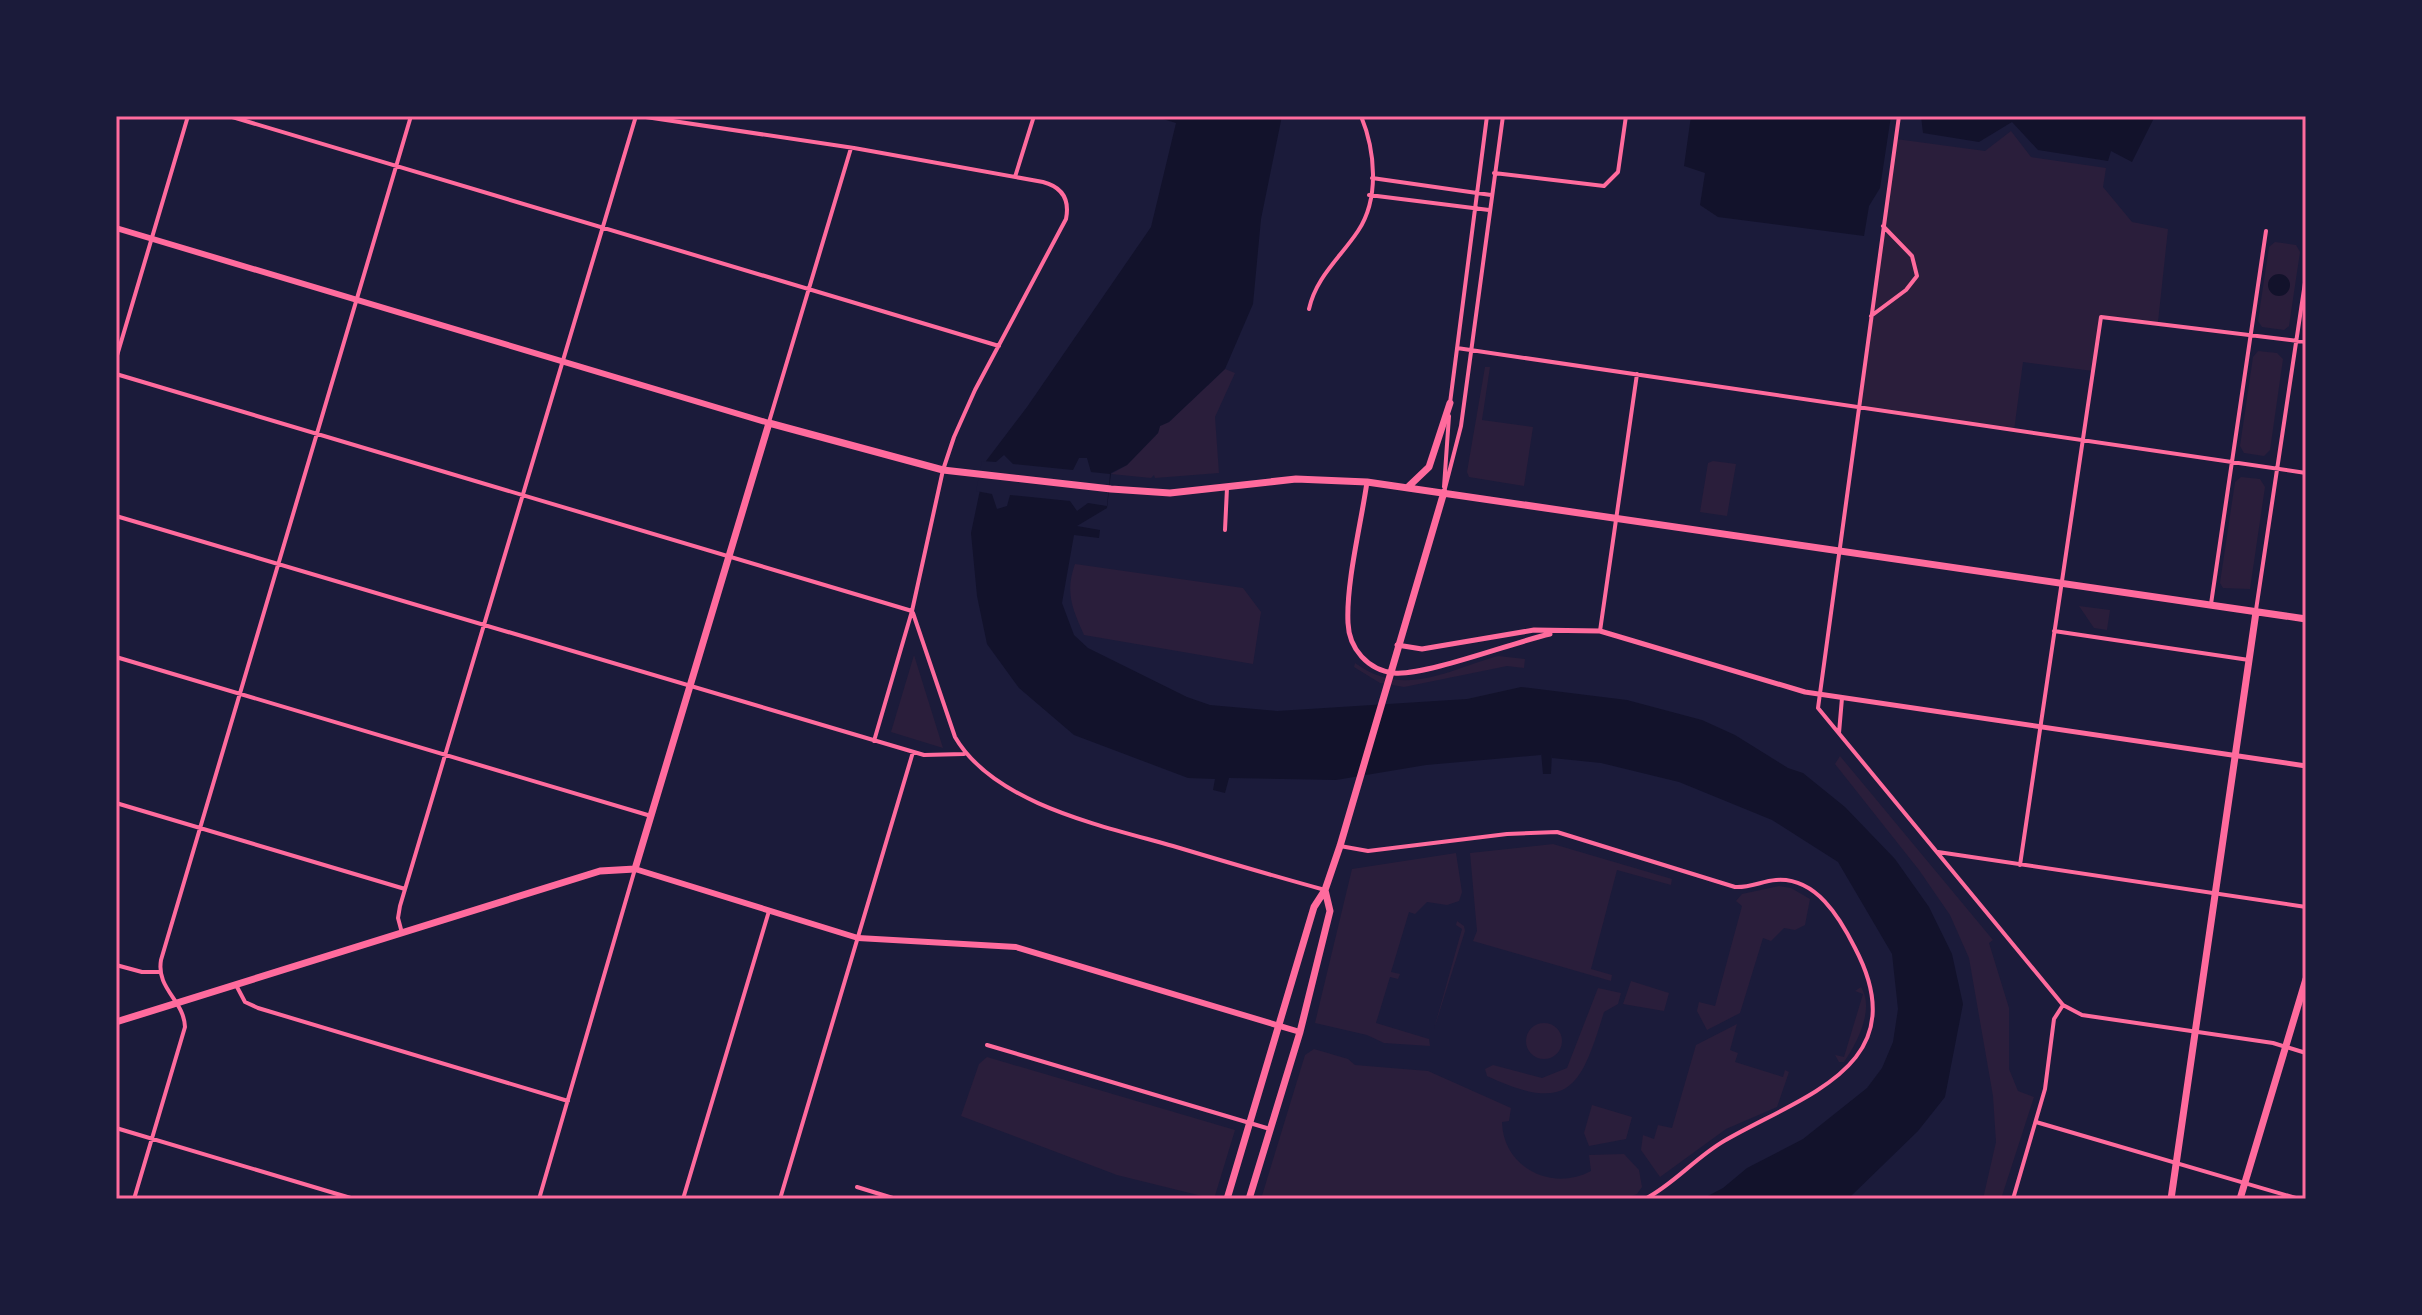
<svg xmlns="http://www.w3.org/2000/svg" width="2422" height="1315" viewBox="0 0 2422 1315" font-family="Poppins,sans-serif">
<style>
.green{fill:#2a1e3b}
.water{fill:#12122b}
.pier{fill:#1b1b3a}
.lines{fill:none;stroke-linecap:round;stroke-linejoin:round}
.minor{stroke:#ff6b9d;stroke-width:4}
.tertiary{stroke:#ff6b9d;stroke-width:5}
.secondary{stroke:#ff6b9d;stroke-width:6}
.primary{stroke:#ff6b9d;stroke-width:7}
.neatline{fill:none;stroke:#ff6b9d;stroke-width:3}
</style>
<rect width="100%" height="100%" fill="#1b1b3a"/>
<path class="green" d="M2011 131 2031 157 2106 168 2103 187 2132 222 2168 229 2158 322 2101 317 2093 371 2023 362 2014 431 1859 409 1896 139 1985 151Z
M2275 242 2296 245 2300 252 2289 326 2284 330 2262 327 2258 321 2269 247Z
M2258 351 2277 353 2283 359 2270 450 2264 456 2244 453 2240 446 2253 357Z
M1485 367H1490L1482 420 1533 427 1524 486 1469 477 1467 472Z
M1225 369 1235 373 1215 417 1219 473 1155 478 1154 475 1151 478 1111 474 1127 465 1158 433 1160 426 1169 422Z
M1713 461 1736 464 1727 516 1700 512 1708 463Z
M2241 477 2260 479 2265 487 2250 589 2223 588 2220 583 2235 482Z
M1075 564 1243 588 1261 612 1253 664 1084 635C1072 608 1065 592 1075 564Z
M2079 606 2110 610 2107 630 2094 628Z
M914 655 943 748 891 732Z
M1498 656 1525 659 1524 668 1507 666 1404 687 1380 683 1354 667 1355 663C1403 698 1446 671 1498 656Z
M1840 756 1993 940 1989 943 2009 1008V1069L2018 1091 2034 1097 2001 1199H1983L1996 1142 1993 1096 1969 958 1950 915 1919 870 1835 764Z
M1553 844 1672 879 1671 885 1617 870 1591 969 1612 975 1611 981 1473 941 1477 931 1470 853Z
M1456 853 1462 892 1459 901 1447 905 1427 902 1415 914 1409 912 1391 972 1400 974 1398 979 1390 977 1376 1023 1429 1039 1430 1046 1384 1043 1367 1035 1315 1023 1352 869Z
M1779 886 1791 888 1810 899 1805 925 1795 930 1784 928 1771 941 1763 938 1740 1013 1707 1030 1697 1011 1699 1002 1715 1006 1742 906 1736 901 1742 894Z
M1457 921 1464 926 1465 931 1434 1029 1462 929 1456 925Z
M1631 981 1669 993 1664 1011 1623 1004Z
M1861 987C1875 1009 1857 1043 1844 1062H1839L1835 1055 1844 1057 1863 994 1855 991Z
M1598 988 1621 993 1618 1004 1604 1012C1581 1086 1571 1115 1487 1076L1485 1069 1493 1065 1542 1078 1567 1068Z
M1526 1041a18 18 0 1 1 36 0a18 18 0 1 1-36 0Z
M1737 1024 1730 1050 1738 1053 1735 1062 1783 1077 1785 1070 1789 1072 1777 1107 1726 1129 1660 1177 1641 1150 1643 1135 1654 1139 1658 1125 1672 1128 1696 1045Z
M1314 1049 1348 1059 1355 1065 1428 1071 1511 1108 1509 1121 1502 1122C1503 1168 1552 1192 1591 1171L1589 1155 1624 1154 1639 1170 1642 1187 1637 1194 1622 1199H1261L1305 1055Z
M987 1057 1235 1130 1214 1199 1117 1175 961 1116 979 1064Z
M1592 1105 1632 1117 1626 1139 1589 1146 1584 1133Z"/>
<path class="water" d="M1153 116H1282L1261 219 1253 304 1225 369 1169 422 1160 426 1158 433 1127 465 1111 473 1107 508 1077 526 1100 530 1099 538 1074 535 1062 603 1074 635 1088 648 1187 697 1210 705 1277 711 1467 699 1521 687 1627 700 1702 720 1735 735 1788 768 1803 773 1845 807 1895 859 1929 907 1952 954 1963 1004 1945 1097 1918 1131 1848 1199H1702L1723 1188 1747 1168 1803 1139 1867 1088 1882 1068 1893 1042 1898 1009 1892 954 1838 862 1772 820 1679 782 1601 763 1552 758V752L1551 774H1543L1541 752V755L1426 765 1336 780 1229 778 1225 793 1213 790 1215 779 1188 778 1074 735 1019 688 987 644 977 596 971 533 986 461 1027 407 1151 227 1176 123Z
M1691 116H1891L1880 188 1869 206 1864 236 1718 217 1700 205 1705 173 1684 166Z
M1921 116H2155L2132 162 2111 151 2108 161 2038 150 2012 122 1979 142 1923 133Z
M2268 285a11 11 0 1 1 22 0a11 11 0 1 1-22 0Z"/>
<path class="pier" d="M1004 455 1013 464 1073 470 1079 458H1087L1091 472 1110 474 1107 506 1088 503 1077 511 1070 501 1010 495 1007 506 997 509 992 494 976 491 982 461 996 462Z"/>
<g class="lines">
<path class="minor" d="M229 116 999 346
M639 116 854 148 1043 182C1062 187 1070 199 1066 219L975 390 954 437 943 470 912 611 874 741
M1899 116 1818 708 2063 1005 2082 1015 2273 1043 2306 1053
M1494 173 1604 186 1618 172 1626 116
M1015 177 1034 116
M1372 178 1491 195
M1369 195 1489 210
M1309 309C1316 277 1340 258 1358 231 1380 198 1375 150 1361 116
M1871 316 1906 290 1917 276 1912 256 1883 226
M1457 348 2306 473
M116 359 188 116
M116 374 912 611
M1450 403 1487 116
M769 422 851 148
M1444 487 1449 416
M1444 492 1461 426 1503 116
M116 516 924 755 964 754
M1225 530 1227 488
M2211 604 2266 231
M2256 610 2306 276
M913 613 955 737C994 804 1103 826 1173 846 1223 861 1274 876 1325 890
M1600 631 1637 374
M2054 631 2249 660
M116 657 651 816
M1839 733 1842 698
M116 803 405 889
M1340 846 1368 851 1507 834 1557 832 1735 887C1750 888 1762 881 1776 880 1816 877 1840 918 1855 948 1917 1066 1803 1095 1724 1141 1695 1158 1674 1184 1645 1199
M1938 852 2306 907
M2020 865 2101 317 2306 342
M402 933 398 918 400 906 636 116
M116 965 142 972H160
M236 985 245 1002 258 1008 568 1101
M987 1045 1270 1129
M2036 1122 2299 1199
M116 1128 354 1199
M857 1187 896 1199
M134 1199 185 1027C184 1000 156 989 161 960L411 116
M539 1199 635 869
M683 1199 769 911
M780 1199 913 752
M2013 1199 2045 1089 2054 1019 2063 1005"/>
<path class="tertiary" d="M1367 482C1361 524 1346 583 1348 623 1349 649 1368 670 1394 673 1425 676 1514 642 1550 634
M1397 645 1422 649 1534 630 1600 631 1805 692 2306 766"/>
<path class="secondary" d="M116 228 769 423
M635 869 858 938 1016 947 1300 1032"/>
<path class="primary" d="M1408 487 1429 467 1450 403
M116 1022 600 871 635 869 769 423 943 470 1111 489 1170 493 1296 479 1367 482 2306 619
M1227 1199 1314 907 1325 890 1340 846 1444 492
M1249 1199 1300 1032 1330 911 1325 890
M2171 1199 2256 612
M2240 1199 2306 979"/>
</g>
<rect width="2422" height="1315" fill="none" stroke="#1b1b3a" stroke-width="236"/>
<rect x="118" y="118" width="2186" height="1079" class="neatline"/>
</svg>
